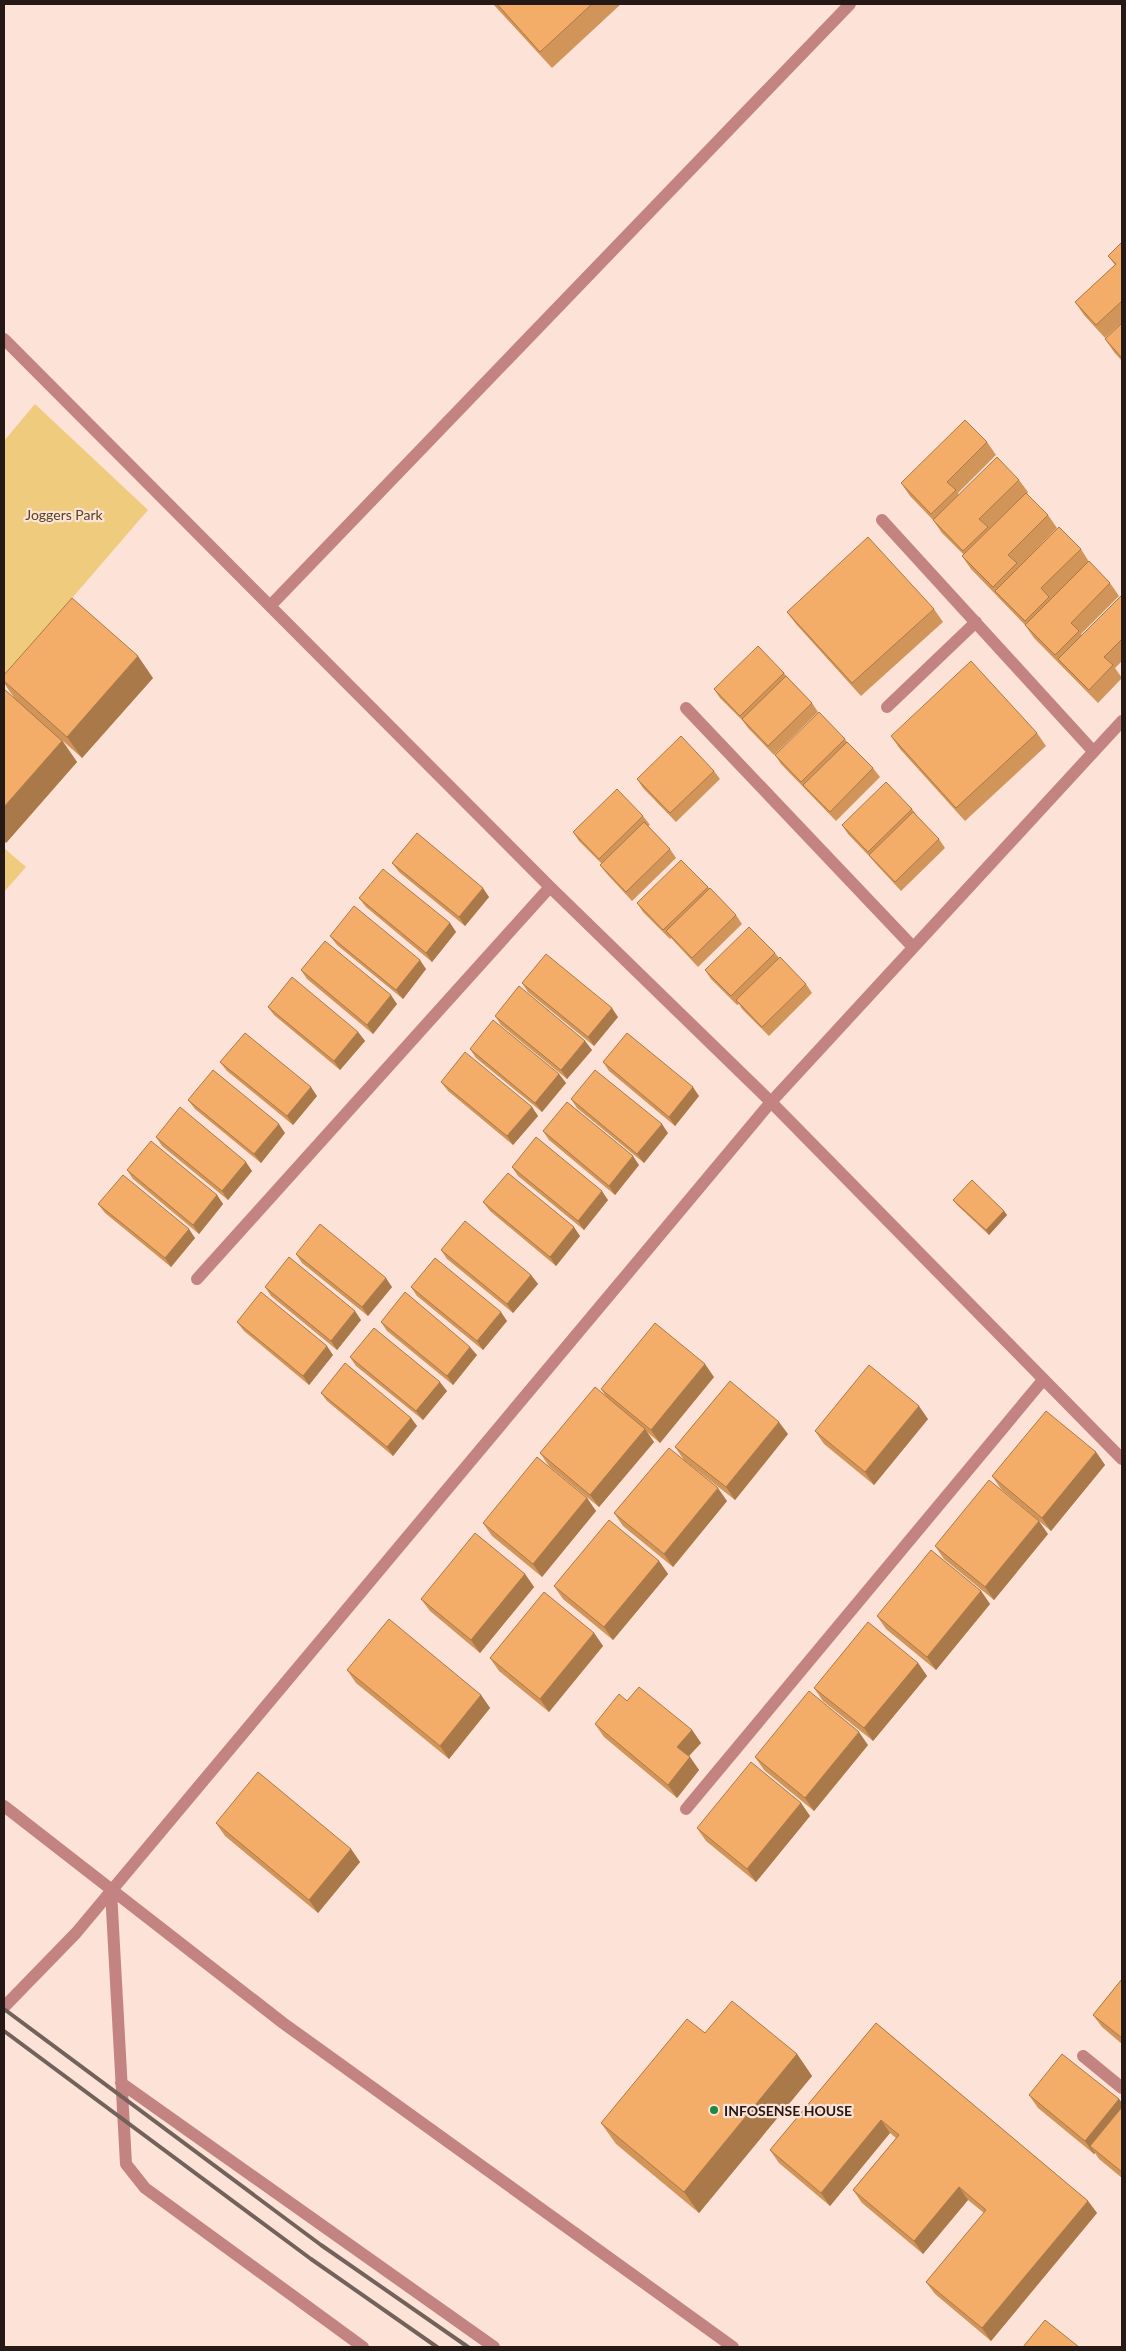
<svg xmlns="http://www.w3.org/2000/svg" width="1126" height="2351" viewBox="0 0 1126 2351" font-family="Lato,sans-serif">
<style>
.green{fill:#efcb7e}
.lines{fill:none;stroke-linecap:round;stroke-linejoin:round}
.service{stroke:#c38381;stroke-width:12}
.minor{stroke:#c38381;stroke-width:12}
.tertiary{stroke:#c38381;stroke-width:12}
.rail{stroke:#73625b;stroke-width:4}
.wall{fill:#d19559}
.shaded-wall{fill:#aa7949}
.building{fill:#f3ad68;stroke:#aa7949}
.poi-dot{fill:#1c8a42;stroke:#fde2d7;stroke-width:2}
.labels{text-anchor:middle;dominant-baseline:central;stroke-width:4.5;stroke-linejoin:round;paint-order:stroke}
.park-label{font-size:14px;fill:#55441d;stroke:#fde2d7}
.poi-label{font-size:14px;font-weight:bold;fill:#251915;stroke:#fde2d7;text-anchor:start}
</style>
<rect width="100%" height="100%" fill="#fde2d7"/>
<path class="green" d="M35 404 148 510 4 677V441Z
M4 848 26 867 4 892Z"/>
<g class="lines">
<path class="service" d="M686 1809 1043 1380"/>
<path class="minor" d="M4 339 550 887 771 1102 1122 1459
M882 520 1093 751
M271 605 850 4
M887 707 976 622
M686 708 912 946
M197 1279 550 887
M4 2007 76 1933 771 1102 1122 721
M1083 2056 1122 2088"/>
<path class="tertiary" d="M4 1806 283 2023 733 2347
M111 1891 126 2164 145 2188 363 2347
M121 2083 494 2347"/>
<path class="rail" d="M4 2009 321 2245 468 2347
M4 2031 311 2259 437 2347"/>
</g>
<path class="wall" d="M493 4H621L552 68Z
M1122 242V322L1105 338 1084 315 1075 302 1115 265 1108 256Z
M1122 322V361L1114 352 1105 339Z
M987 442 996 455 958 493 959 495 1019 480 1028 492 1027 494 1048 515 1057 528 1019 567 1081 549 1089 562 1110 583 1119 596 1081 634 1082 635 1122 595V661L1115 668 1122 678 1098 703 1034 638 1025 625 971 569 962 556 964 555 942 533 933 520 910 496 901 483Z
M934 609 943 622 861 696 796 624 787 612Z
M784 673 790 680 812 703 818 712 774 755 748 728 743 721 720 698 714 689Z
M4 675 153 678 82 758 63 741 77 762 6 843 4 840V689L15 699 4 683Z
M1037 733 1046 746 965 821 900 749 891 736Z
M845 739 847 742 873 768 880 777 836 821 781 764 775 755Z
M714 771 720 779 676 822 643 788 637 779Z
M912 809 918 817 939 839 945 848 901 891 876 864 870 857 848 834 842 825Z
M643 816 650 825 648 826 670 849 676 858 632 901 607 874 600 865 602 864 579 841 573 832Z
M392 863 489 897 465 926 399 872Z
M708 887 736 915 742 924 698 967 671 938 670 939 643 912 637 903Z
M359 898 450 923 456 932 432 962 366 907Z
M330 936 426 969 403 999 337 945Z
M775 953 779 958 806 984 812 993 769 1036 742 1009 739 1004 737 1005 711 979 705 970Z
M301 970 397 1004 373 1034 307 979Z
M522 983 618 1017 594 1046 528 992Z
M268 1007 358 1032 365 1041 340 1070 274 1015Z
M495 1016 585 1041 592 1050 567 1079 501 1025Z
M470 1049 559 1074 566 1083 542 1112 476 1058Z
M220 1062 317 1096 293 1125 227 1071Z
M603 1062 699 1096 675 1126 609 1071Z
M441 1082 532 1107 538 1116 513 1145 448 1091Z
M571 1099 668 1133 644 1163 577 1108Z
M188 1100 285 1133 261 1163 195 1109Z
M543 1131 639 1165 615 1195 549 1140Z
M156 1137 252 1171 228 1200 162 1146Z
M512 1167 608 1200 584 1230 518 1176Z
M127 1170 217 1195 223 1204 199 1234 133 1179Z
M953 1200 1004 1211 1007 1215 989 1235 957 1205Z
M483 1202 580 1236 556 1266 490 1211Z
M98 1204 195 1238 171 1267 105 1213Z
M441 1250 531 1275 538 1284 513 1313 447 1259Z
M296 1254 392 1287 368 1316 302 1263Z
M265 1287 361 1320 337 1350 271 1296Z
M411 1287 507 1321 483 1350 417 1296Z
M237 1322 333 1355 309 1385 244 1331Z
M381 1322 477 1355 453 1385 387 1331Z
M350 1357 447 1391 423 1420 356 1366Z
M714 1377 660 1443 647 1432 654 1442 599 1507 549 1466 540 1453 607 1398 601 1389Z
M321 1393 411 1418 417 1426 393 1456 327 1401Z
M928 1419 874 1485 824 1444 815 1431Z
M788 1434 735 1500 684 1460 675 1447Z
M1096 1452 1105 1465 1051 1531 1001 1489 992 1476Z
M587 1498 596 1511 542 1577 492 1536 483 1523Z
M727 1501 673 1567 623 1526 614 1513Z
M1048 1534 994 1600 944 1559 935 1546Z
M659 1561 668 1574 613 1640 563 1599 554 1586Z
M525 1574 534 1587 480 1653 430 1611 421 1599Z
M981 1591 990 1604 936 1670 886 1629 877 1616Z
M594 1633 603 1646 549 1712 499 1671 490 1658Z
M918 1663 927 1676 873 1741 823 1701 814 1688Z
M347 1670 481 1695 490 1708 449 1759 356 1683Z
M627 1701 692 1730 701 1743 689 1756 699 1770 677 1798 604 1737 595 1724Z
M868 1745 814 1811 764 1770 755 1757Z
M801 1803 810 1816 756 1882 706 1841 697 1828Z
M216 1823 351 1849 360 1862 318 1913 225 1836Z
M1122 1979V2044L1102 2027 1093 2015Z
M876 2023 1088 2201 1097 2213 991 2341 935 2294 926 2282 984 2213 968 2200 923 2254 862 2203 853 2190 896 2138 890 2133 830 2206 779 2163 770 2150Z
M705 2033 797 2054 812 2076 699 2213 616 2144 601 2123Z
M1029 2095 1119 2099 1122 2103V2178L1099 2159 1095 2153 1094 2154 1038 2108Z"/>
<path class="shaded-wall" d="M138 656 153 678 82 758 67 737Z
M62 741 77 762 6 843 4 839V807Z
M483 888 489 897 465 926 459 917Z
M450 923 456 932 432 962 426 953Z
M420 960 426 969 403 999 396 990Z
M391 995 397 1004 373 1034 367 1025Z
M612 1008 618 1017 594 1046 588 1037Z
M358 1032 365 1041 340 1070 334 1061Z
M585 1041 592 1050 567 1079 561 1070Z
M559 1074 566 1083 542 1112 535 1103Z
M311 1087 317 1096 293 1125 287 1116Z
M693 1087 699 1096 675 1126 669 1117Z
M532 1107 538 1116 513 1145 507 1136Z
M279 1124 285 1133 261 1163 254 1154Z
M662 1124 668 1133 644 1163 637 1154Z
M633 1156 639 1165 615 1195 609 1186Z
M246 1162 252 1171 228 1200 222 1191Z
M602 1191 608 1200 584 1230 578 1221Z
M217 1195 223 1204 199 1234 193 1225Z
M1004 1211 1007 1215 989 1235 986 1230Z
M574 1227 580 1236 556 1266 550 1257Z
M189 1229 195 1238 171 1267 165 1258Z
M531 1275 538 1284 513 1313 507 1304Z
M386 1278 392 1287 368 1316 362 1307Z
M355 1311 361 1320 337 1350 331 1341Z
M501 1312 507 1321 483 1350 477 1341Z
M327 1346 333 1355 309 1385 303 1376Z
M470 1347 477 1355 453 1385 447 1376Z
M705 1364 714 1377 660 1443 651 1430Z
M440 1382 447 1391 423 1420 416 1411Z
M919 1406 928 1419 874 1485 865 1472Z
M411 1418 417 1426 393 1456 387 1447Z
M779 1422 788 1434 735 1500 726 1487Z
M645 1429 654 1442 599 1507 590 1495Z
M1096 1452 1105 1465 1051 1531 1042 1518Z
M718 1488 727 1501 673 1567 664 1554Z
M587 1498 596 1511 542 1577 533 1564Z
M1039 1521 1048 1534 994 1600 985 1587Z
M659 1561 668 1574 613 1640 604 1627Z
M525 1574 534 1587 480 1653 471 1640Z
M981 1591 990 1604 936 1670 927 1657Z
M594 1633 603 1646 549 1712 540 1699Z
M918 1663 927 1676 873 1741 864 1728Z
M481 1695 490 1708 449 1759 440 1746Z
M692 1730 701 1743 686 1759 677 1747Z
M859 1732 868 1745 814 1811 805 1798Z
M690 1757 699 1770 677 1798 668 1785Z
M801 1803 810 1816 756 1882 747 1869Z
M351 1849 360 1862 318 1913 309 1900Z
M797 2054 812 2076 699 2213 684 2192Z
M1119 2099 1122 2103V2120L1090 2146 1095 2153 1094 2154 1085 2141Z
M881 2120 890 2133 830 2206 821 2193Z
M959 2187 968 2200 923 2254 914 2241Z
M1088 2201 1097 2213 991 2341 982 2328Z"/>
<path class="building" d="M497 4H592L540 52Z
M1122 242V301L1096 325 1075 302 1116 264 1108 256Z
M1122 323V358L1105 339Z
M965 420 987 442 947 482 956 490 931 514 901 483Z
M997 457 1019 480 979 519 988 527 963 551 933 520Z
M1026 493 1048 515 1008 555 1017 563 993 587 962 556Z
M1059 527 1081 549 1041 588 1049 597 1025 621 995 591Z
M868 537 934 609 852 683 787 612Z
M1089 561 1110 583 1071 623 1079 631 1055 655 1025 625Z
M1122 595V639L1104 657 1113 665 1089 690 1058 659Z
M72 598 138 656 67 737 4 681V675Z
M758 646 784 673 740 716 714 689Z
M971 661 1037 733 956 808 891 736Z
M786 676 812 703 768 746 742 719Z
M4 689 62 741 4 807Z
M819 712 845 739 801 782 775 755Z
M681 736 714 771 670 813 637 779Z
M847 742 873 768 830 812 803 785Z
M886 782 912 809 868 852 842 825Z
M617 789 643 816 599 859 573 832Z
M913 812 939 839 895 882 869 855Z
M644 822 670 849 626 892 600 865Z
M417 833 483 888 459 917 392 863Z
M681 860 708 887 663 930 637 903Z
M383 869 450 923 426 953 359 898Z
M710 888 736 915 692 958 666 931Z
M354 906 420 960 396 990 330 936Z
M749 927 775 953 731 996 705 970Z
M325 941 391 995 367 1025 301 970Z
M546 954 612 1008 588 1037 522 983Z
M780 957 806 984 762 1027 736 1000Z
M292 977 358 1032 334 1061 268 1007Z
M519 986 585 1041 561 1070 495 1016Z
M493 1020 559 1074 535 1103 470 1049Z
M245 1033 311 1087 287 1116 220 1062Z
M627 1033 693 1087 669 1117 603 1062Z
M465 1052 532 1107 507 1136 441 1082Z
M213 1070 279 1124 254 1154 188 1100Z
M595 1070 662 1124 637 1154 571 1099Z
M567 1102 633 1156 609 1186 543 1131Z
M180 1107 246 1162 222 1191 156 1137Z
M536 1137 602 1191 578 1221 512 1167Z
M151 1141 217 1195 193 1225 127 1170Z
M508 1173 574 1227 550 1257 483 1202Z
M123 1175 189 1229 165 1258 98 1204Z
M972 1180 1004 1211 986 1230 953 1200Z
M465 1221 531 1275 507 1304 441 1250Z
M320 1224 386 1278 362 1307 296 1254Z
M289 1257 355 1311 331 1341 265 1287Z
M435 1258 501 1312 477 1341 411 1287Z
M261 1292 327 1346 303 1376 237 1322Z
M405 1292 470 1347 447 1376 381 1322Z
M655 1323 705 1364 651 1430 601 1389Z
M374 1328 440 1382 416 1411 350 1357Z
M345 1363 411 1418 387 1447 321 1393Z
M869 1365 919 1406 865 1472 815 1431Z
M730 1381 779 1422 726 1487 675 1447Z
M595 1387 645 1429 590 1495 540 1453Z
M1046 1411 1096 1452 1042 1518 992 1476Z
M669 1448 718 1488 664 1554 614 1513Z
M537 1457 587 1498 533 1564 483 1523Z
M989 1480 1039 1521 985 1587 935 1546Z
M609 1520 659 1561 604 1627 554 1586Z
M475 1533 525 1574 471 1640 421 1599Z
M931 1550 981 1591 927 1657 877 1616Z
M544 1592 594 1633 540 1699 490 1658Z
M389 1619 481 1695 440 1746 347 1670Z
M868 1622 918 1663 864 1728 814 1688Z
M639 1687 692 1730 677 1747 690 1757 668 1785 595 1724 619 1694 627 1701Z
M809 1691 859 1732 805 1798 755 1757Z
M751 1762 801 1803 747 1869 697 1828Z
M258 1772 351 1849 309 1900 216 1823Z
M1122 1979V2038L1093 2015Z
M732 2001 797 2054 684 2192 601 2123 687 2019 705 2033Z
M876 2023 1088 2201 982 2328 926 2282 986 2210 959 2187 914 2241 853 2190 899 2135 881 2120 821 2193 770 2150Z
M1062 2054 1119 2099 1085 2141 1029 2095Z
M1122 2107V2172L1090 2146Z
M1045 2320 1079 2347H1023Z"/>
<circle class="poi-dot" cx="714" cy="2110" r="5"/>
<g class="labels">
<g class="park-label">
<text x="64" y="514">Joggers Park</text>
</g>
<g class="poi-label">
<text x="724" y="2110">INFOSENSE HOUSE</text>
</g>
</g>
<rect width="1126" height="2351" fill="none" stroke="#251915" stroke-width="10"/>
</svg>
